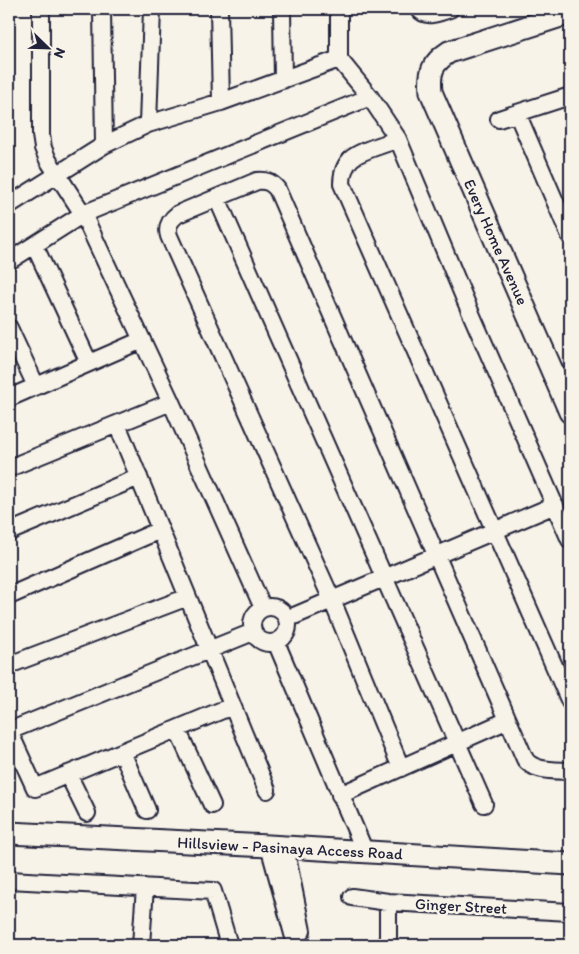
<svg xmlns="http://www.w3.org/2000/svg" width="579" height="954" viewBox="0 0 579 954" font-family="Itim,sans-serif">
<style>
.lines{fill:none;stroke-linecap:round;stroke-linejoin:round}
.minor-casing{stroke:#22223b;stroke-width:20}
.tertiary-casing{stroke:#22223b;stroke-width:25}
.minor{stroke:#f7f3e8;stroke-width:16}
.tertiary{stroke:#f7f3e8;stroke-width:21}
.labels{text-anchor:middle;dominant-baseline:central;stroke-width:5;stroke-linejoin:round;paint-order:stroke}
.street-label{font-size:16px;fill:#22223b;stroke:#f7f3e8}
</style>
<rect width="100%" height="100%" fill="#f7f3e8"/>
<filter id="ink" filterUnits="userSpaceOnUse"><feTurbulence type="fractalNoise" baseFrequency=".02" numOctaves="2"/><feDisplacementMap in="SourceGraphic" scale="10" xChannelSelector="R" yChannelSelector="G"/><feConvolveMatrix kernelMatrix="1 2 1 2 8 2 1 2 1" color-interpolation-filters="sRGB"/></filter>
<g filter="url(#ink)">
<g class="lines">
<defs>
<path id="minor" d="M41 9V135L43 148 48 160 83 214 171 402 263 608
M102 9 104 145
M219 9 221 102
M282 9 283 80
M339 9V59L370 97 398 139 466 302 570 540
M419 9C426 19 440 12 450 9
M517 113 570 236
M499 119 570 96
M148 124 152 9
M398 139C386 144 359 151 351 159 344 166 342 175 342 184L570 702
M217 198 484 804
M9 205 104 145 148 124 221 102 339 59
M38 253 89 363
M9 261 83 214 370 97
M9 328 36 386
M9 398 142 340
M117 424 267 790
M9 468 171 402
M9 532 139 477
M9 596 160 530
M252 625a18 18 0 1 1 36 0a18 18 0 1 1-36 0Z
M287 619 555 505
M276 642 365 852
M9 665 188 597
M177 729 212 805
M9 731 35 788 232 706
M9 731 253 632
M122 752 147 810
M401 768 332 600 169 236C166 226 170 220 178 214L257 181C266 180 271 182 277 189L525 759C533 772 556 770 570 771
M68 774 87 813
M340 795 508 720
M269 846 296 945
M285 847 302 931
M9 880 213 891 229 945
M352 897 388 902 570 912
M141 945 145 887
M388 945V902"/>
<path id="tertiary" d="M570 13 449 52C432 63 429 72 431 92L570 412
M9 833 269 846 570 864"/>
</defs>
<use href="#minor" class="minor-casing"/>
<use href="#tertiary" class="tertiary-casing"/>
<use href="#minor" class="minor"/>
<use href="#tertiary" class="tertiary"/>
</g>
</g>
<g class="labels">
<g class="street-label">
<text transform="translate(496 242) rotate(66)">Every Home Avenue</text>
<text transform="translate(290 848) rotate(3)">Hillsview - Pasinaya Access Road</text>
<text transform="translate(461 906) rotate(3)">Ginger Street</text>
</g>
</g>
<rect width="579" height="954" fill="none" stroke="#f7f3e8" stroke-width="30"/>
<rect x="15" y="15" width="549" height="924" fill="none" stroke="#22223b" stroke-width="2" filter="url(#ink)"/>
<g transform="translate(48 48) rotate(113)" stroke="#f7f3e8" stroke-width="4" paint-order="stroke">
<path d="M0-4L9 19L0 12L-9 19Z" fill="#22223b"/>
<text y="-8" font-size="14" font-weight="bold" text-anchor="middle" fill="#22223b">N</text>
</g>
</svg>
